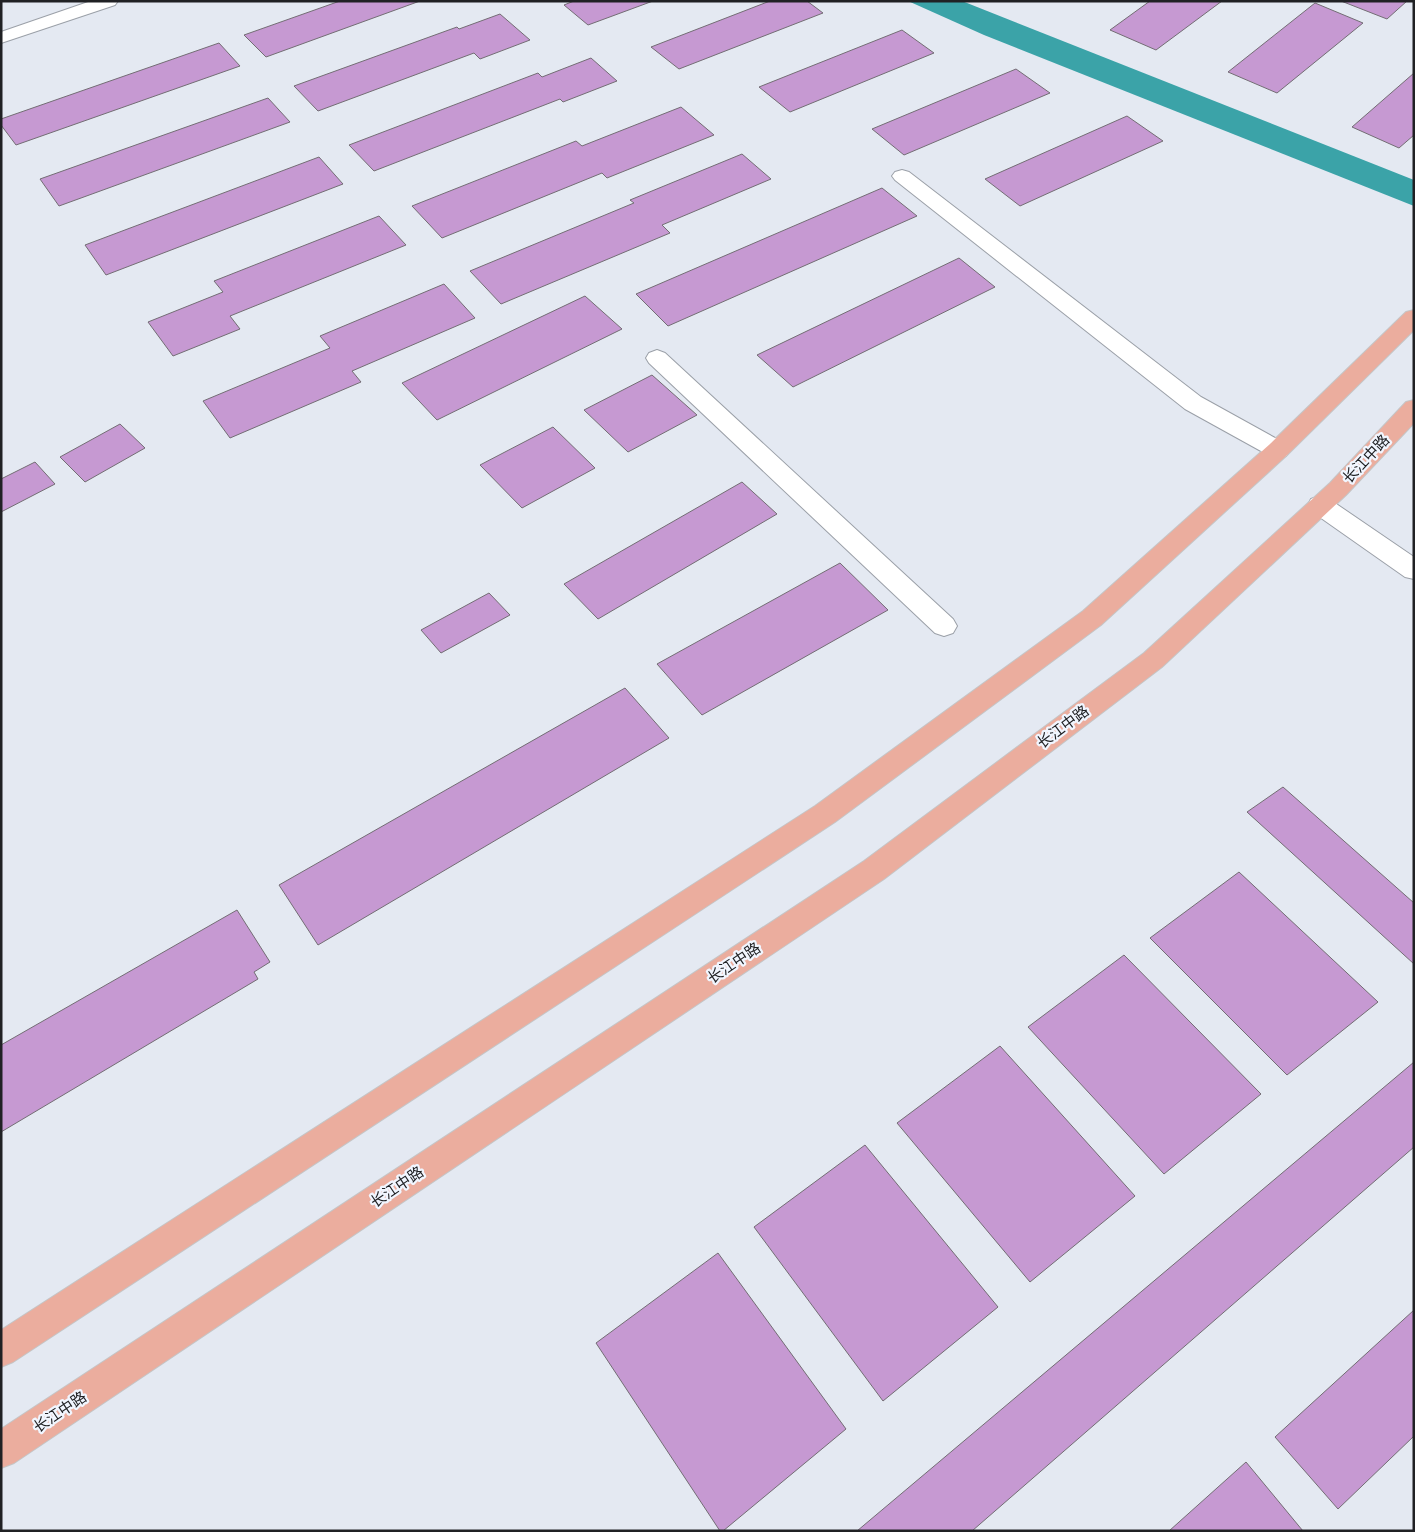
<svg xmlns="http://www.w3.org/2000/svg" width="1415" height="1532" viewBox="0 0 1415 1532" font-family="Signika,'Noto Sans SC',sans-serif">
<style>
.water{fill:#3ba3a8}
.building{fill:#c699d2;stroke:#736d74}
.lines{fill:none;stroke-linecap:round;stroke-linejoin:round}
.minor-casing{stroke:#9ba0a8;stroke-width:2}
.major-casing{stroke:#c5c5c6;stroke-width:2}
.minor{fill:#fff;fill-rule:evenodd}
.major{fill:#ebad9e;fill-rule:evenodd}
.labels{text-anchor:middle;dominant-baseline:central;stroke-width:4.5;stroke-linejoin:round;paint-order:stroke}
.street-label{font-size:15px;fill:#202124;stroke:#f1f6ff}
</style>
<rect width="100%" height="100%" fill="#e4e9f2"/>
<path class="water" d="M908 1H962L1414 180V206L984 35Z"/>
<path class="building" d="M340 1H420L266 57 244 35Z
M574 1H653L588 25 564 5Z
M770 1H807L823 13 679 69 651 47Z
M1150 1H1222L1156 50 1110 30Z
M1341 1H1407L1387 19Z
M1315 3 1363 23 1277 93 1228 72Z
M500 14 530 40 480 59 474 53 318 111 294 86 457 27 459 29Z
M902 30 934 53 790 112 759 87Z
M219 43 240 66 16 145 1 125V119Z
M591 58 617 81 563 102 560 99 374 171 349 145 538 73 542 77Z
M1016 69 1050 93 904 155 872 129Z
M1414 73V135L1399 148 1352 127Z
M268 98 290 122 59 206 40 179Z
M681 107 714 135 607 178 602 173 442 238 412 206 576 141 582 146Z
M1127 116 1163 141 1020 206 985 179Z
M742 154 771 179 662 225 670 233 501 304 470 271 634 203 630 200Z
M319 157 343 184 106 275 85 245Z
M882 188 917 216 668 326 636 294Z
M379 216 406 245 230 316 240 329 173 356 148 322 223 292 214 281Z
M959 258 995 287 793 387 757 355Z
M444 284 475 318 352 371 361 382 230 438 203 401 330 348 320 336Z
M585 296 622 329 437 420 402 383Z
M652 375 697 415 628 452 584 410Z
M120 424 145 448 85 482 60 457Z
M553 427 595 468 522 508 480 465Z
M35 462 55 484 1 512V479Z
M742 482 777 514 598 619 564 584Z
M840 563 888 610 702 715 657 664Z
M489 593 510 615 441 653 421 630Z
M625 688 669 738 318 945 279 885Z
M1283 787 1414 903V964L1247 812Z
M1239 872 1378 1002 1287 1075 1150 938Z
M237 910 270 962 254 972 258 979 1 1132V1045Z
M1124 955 1261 1094 1164 1174 1028 1027Z
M1000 1046 1135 1196 1030 1282 897 1123Z
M1414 1062V1147L972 1531H857Z
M865 1145 998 1307 883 1401 754 1227Z
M718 1253 846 1429 723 1531H720L596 1343Z
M1414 1310V1436L1338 1509 1275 1437Z
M1246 1462 1303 1531H1169Z"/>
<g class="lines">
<defs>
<path id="minor" d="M91 1H118L115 5 1 43V32Z
M902 170 909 172 1201 397 1286 444 1290 450 1286 456 1278 458 1270 456 1185 409 895 180 892 176 895 172Z
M657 350 665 353 953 619 957 626 953 633 944 636 935 633 649 363 646 358 649 353Z
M1320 496 1329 499 1414 557V579L1405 577 1311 511 1308 505 1311 499Z"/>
<path id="major" d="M1414 310V330L1286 456 1101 625 835 822 13 1362 1 1367V1330L815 806 1083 611 1270 444 1406 312Z
M1414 400V423L1346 495 1162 667 884 879 14 1463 1 1468V1429L864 861 1144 653 1330 483 1406 402Z"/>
</defs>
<use href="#minor" class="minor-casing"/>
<use href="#major" class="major-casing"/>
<use href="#minor" class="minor"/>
<use href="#major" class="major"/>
</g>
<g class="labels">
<g class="street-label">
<text transform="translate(1366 459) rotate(-47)">长江中路</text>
<text transform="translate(1063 727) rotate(-37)">长江中路</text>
<text transform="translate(734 963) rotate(-34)">长江中路</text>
<text transform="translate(397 1187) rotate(-34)">长江中路</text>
<text transform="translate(60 1412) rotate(-34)">长江中路</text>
</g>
</g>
<rect width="1415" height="1532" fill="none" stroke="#202124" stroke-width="5"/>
</svg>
